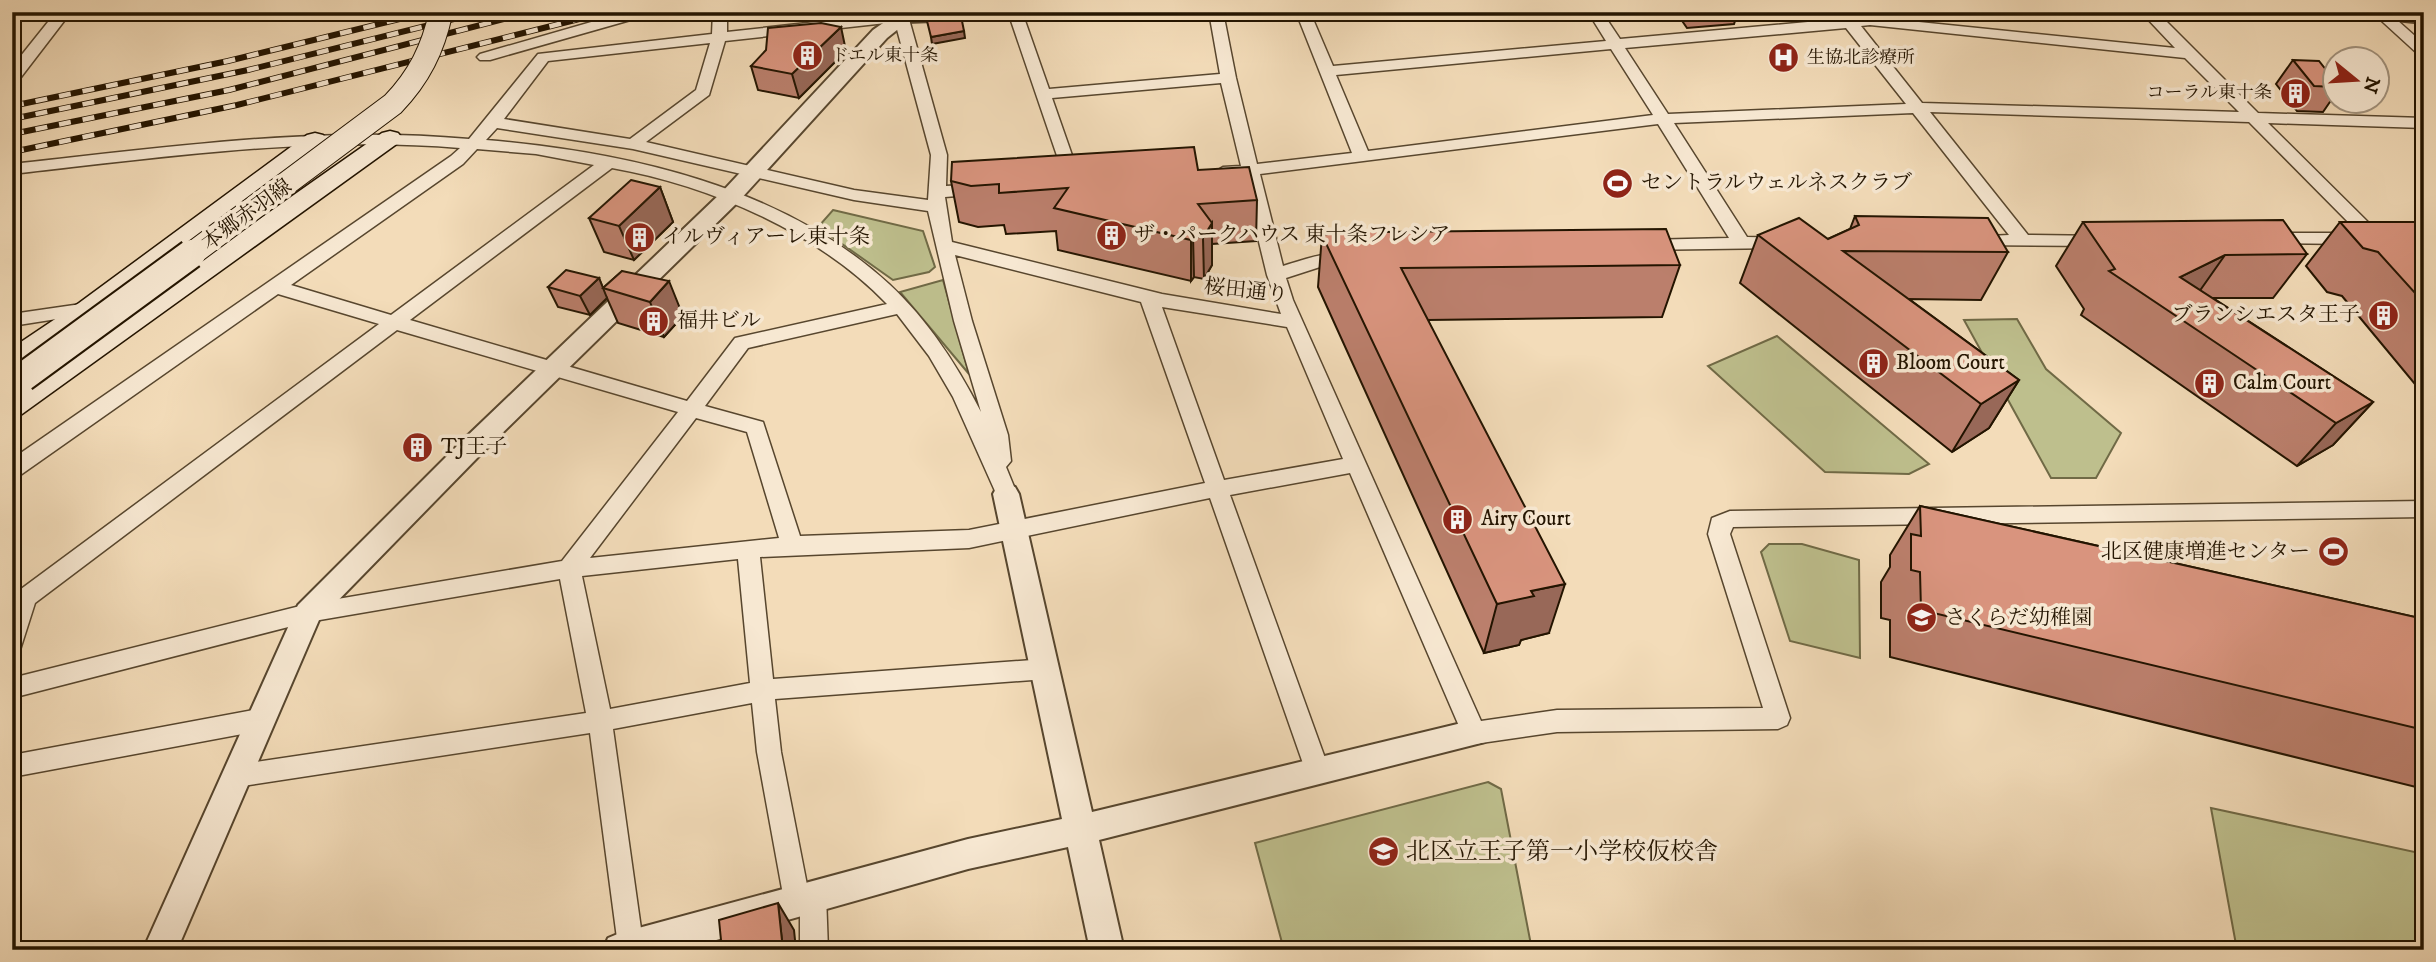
<svg xmlns="http://www.w3.org/2000/svg" width="2436" height="962" viewBox="0 0 2436 962" font-family="'IM FELL DW Pica','Noto Serif JP',serif">
<style>
.green{fill:#bebf8d;stroke:#706a46;stroke-width:2}
.lines{fill:none;stroke-linecap:round;stroke-linejoin:round}
.minor-casing{stroke:#57462e;stroke-width:3}
.tertiary-casing{stroke:#57462e;stroke-width:4}
.secondary-casing{stroke:#231400;stroke-width:3}
.minor{fill:#f7e8d2;fill-rule:evenodd}
.tertiary{fill:#f7e8d2;fill-rule:evenodd}
.secondary{fill:#f7e8d2;fill-rule:evenodd}
.rail-casing{stroke:#231400;stroke-width:6}
.rail{stroke:#f7e8d2;stroke-width:4.5;stroke-dasharray:12;stroke-linecap:butt}
.secondary-bridge-far1-casing{stroke:#231400;stroke-width:25;stroke-linecap:butt}
.secondary-bridge-casing{stroke:#231400;stroke-width:32;stroke-linecap:butt}
.secondary-bridge-far1{stroke:#f7e8d2;stroke-width:23}
.secondary-bridge{stroke:#f7e8d2;stroke-width:28}
.wall{fill:#bb7f6c;stroke:#231400;stroke-width:2}
.shaded-wall{fill:#986858;stroke:#231400;stroke-width:2}
.building{fill:#d9947e;stroke:#231400;stroke-width:2}
.labels{text-anchor:middle;dominant-baseline:central;stroke-width:7;stroke-linejoin:round;paint-order:stroke}
.far-poi-label{font-size:18px;fill:#231400;stroke:#f7e8d2;text-anchor:start}
.poi-label{font-size:21px;fill:#231400;stroke:#f7e8d2;text-anchor:start}
.street-label{font-size:21px;fill:#231400;stroke:#f7e8d2}
.near-poi-label{font-size:24px;fill:#231400;stroke:#f7e8d2;text-anchor:start}
</style>
<rect width="100%" height="100%" fill="#f3dcb9"/>
<filter id="stains"><feTurbulence type="fractalNoise" baseFrequency=".00286" numOctaves="4"/><feColorMatrix values="0 0 0 0 .2 0 0 0 0 .09 0 0 0 0 .02 0 0 0 .5 -.17"/></filter>
<radialGradient id="worn" r=".72"><stop offset=".6" stop-color="#630" stop-opacity="0"/><stop offset="1" stop-color="#630" stop-opacity=".3"/></radialGradient>
<path class="green" d="M833 210 923 231 935 267 929 272 893 280 818 227Z
M943 280 969 374 900 292Z
M2017 319 2046 369 2121 433 2096 478H2051L1964 320Z
M1777 336 1929 464 1909 474 1825 472 1708 366Z
M1769 544H1802L1859 560 1860 658 1790 641 1761 552Z
M1488 782 1501 789 1532 950H1284L1255 843Z
M2211 808 2424 854V950H2237Z"/>
<g class="lines">
<defs>
<path id="minor" d="M56 12H71L18 81 12 83V67Z
M626 12H650L648 15 490 60H480L477 57 480 54Z
M713 12H727V32L907 12 947 155 946 186 981 184 990 189 981 194 945 197 952 242 1162 294 1281 314 1267 275 1243 176 1223 177 1215 172 1223 167 1241 166 1221 83 1052 98 1081 181 1073 186 1067 185 1008 12H1022L1049 89 1220 74 1209 12H1223L1236 78 1257 164 1352 153 1296 12H1310L1333 66 1606 41 1588 12H1602L1620 39 1840 19 1837 15 1839 12H1849L1854 18 1870 17 2175 48 2141 12H2157L2258 113 2424 118V128L2268 123 2380 234 2383 238 2374 244 2364 238 2355 244 2262 243 2259 239 2262 235 2268 233H2359L2249 122 1930 112 2028 235 2106 236 2109 240 2106 244 2100 246 1968 245 1965 241 1968 237 2009 235 1913 113 1674 123 1747 237 1787 238 1790 242 1787 246 1781 248 1639 250 1636 246 1639 242 1645 240 1729 238 1658 124 1260 174 1283 266C1300 261 1344 244 1357 259L1348 265 1320 267 1286 278 1293 300 1481 721 1557 710 1763 708 1708 534 1712 518 1730 511 2424 501V517L1733 527 1730 534 1790 718 1787 725 1778 729 1557 732 1474 744 1465 741 1462 733 1350 473 1230 495 1330 772 1327 780 1318 783 1309 780 1306 772 1210 498 969 548 760 557 773 679 1046 659 1054 662 1058 669 1054 676 1046 679 775 699 781 752 807 885 813 882 822 886 826 895 828 950H800V912L788 909 784 900 757 752 752 703 613 729 644 950H620L618 946 590 733 236 787 227 784 224 776 227 768 236 765 586 713 560 579 308 622 12 698V678L308 604 562 561 678 412 397 330 35 603 20 650 12 653V603L17 592 379 324 278 294 19 476 12 478V459L451 156 460 148C315 135 157 158 12 174V164C163 148 317 125 469 139L538 54 712 34ZM895 22 931 155 928 200 854 190 646 142 709 95 725 41ZM1870 25 2185 58 2239 112 1922 103 1861 26ZM1846 28 1906 104 1668 114 1625 48ZM710 43 696 90 630 139 504 119 548 61ZM1611 49 1653 115 1368 151 1336 75ZM497 128 633 149 854 200 928 211 954 321 981 412C957 365 928 320 889 284 782 186 626 152 486 140ZM477 149 536 154 594 165 391 315 291 285 463 164ZM612 168C709 185 818 232 887 304L735 338 687 401 410 320ZM955 255 1141 302 1205 483 969 530 800 536 763 422 705 406 748 348 897 314 929 356 953 397 999 500 1006 502 1013 500 1017 494 1006 467 1011 461 1008 435 972 321ZM1162 307 1287 327 1343 459 1224 480ZM696 418 747 432 779 538 590 558ZM738 559 750 683 610 709 582 576Z
M2388 12 2424 44V57L2419 55 2373 13Z
M88 303 95 305 97 309 95 313 12 326V314Z
M259 709 268 713 271 720 268 727 259 731 12 777V755Z"/>
<path id="tertiary" d="M899 12H1020L1011 18 907 22 887 38 738 202 481 454 319 620 177 950H143L298 605 463 440 722 192 873 30Z
M2367 12H2424V23L2376 18Z
M1006 484 1015 487 1019 494 1092 812 1474 720 1485 724 1489 733 1485 742 1099 840 1124 950H1090L1068 847 968 869 681 950H603L608 938 620 933 968 839 1062 819 993 494 997 487Z"/>
<path id="secondary" d="M390 131 398 133 402 138 398 143 22 414 12 417V393L382 133Z
M315 133 323 135 327 140 323 145 97 315 22 368 12 370V348L79 303 307 135Z"/>
</defs>
<use href="#minor" class="minor-casing"/>
<use href="#tertiary" class="tertiary-casing"/>
<use href="#secondary" class="secondary-casing"/>
<use href="#minor" class="minor"/>
<use href="#tertiary" class="tertiary"/>
<use href="#secondary" class="secondary"/>
<defs>
<path id="rail" d="M12 106 228 61 428 12
M12 119 248 70 482 12
M12 134 229 90 531 12
M12 152 237 105 607 12"/>
</defs>
<use href="#rail" class="rail-casing"/>
<use href="#rail" class="rail"/>
<defs>
<path id="secondary-bridge-far1" d="M189 256 393 104C419 77 433 49 441 12"/>
<path id="secondary-bridge" d="M23 377 191 254"/>
</defs>
<use href="#secondary-bridge-far1" class="secondary-bridge-far1-casing"/>
<use href="#secondary-bridge" class="secondary-bridge-casing"/>
<use href="#secondary-bridge-far1" class="secondary-bridge-far1"/>
<use href="#secondary-bridge" class="secondary-bridge"/>
</g>
<path class="wall" d="M1676 12H1738L1734 24 1687 28Z
M1852 12H1885L1883 16 1860 15Z
M846 51 799 98 758 90 751 66Z
M2293 60 2334 80V96L2323 112 2297 111 2276 84Z
M1198 170 1257 200 1256 241 1212 244V265L1204 279 1194 277 1191 281 1058 250 1056 231 1006 234 1004 225 978 227 959 222 951 181Z
M660 187 673 222 634 260 604 252 589 218Z
M1855 216 2008 252 1981 300 1909 299 2019 380 1989 428 1952 452 1740 283 1758 235 1828 239 1850 229Z
M2083 222 2307 254 2273 298H2213L2373 402 2333 445 2297 466 2081 315 2084 309 2056 266Z
M2340 222H2424V395L2342 296 2327 292 2306 266Z
M1383 232 1680 265 1662 317 1428 320 1549 633 1521 640 1519 645 1484 653 1318 287 1322 235Z
M622 271 683 316 664 337 618 323 607 298 590 315 558 307 548 287 599 278 603 288Z
M1920 506 2424 619V789L1890 657V620L1881 618V582L1890 567V555Z"/>
<path class="shaded-wall" d="M841 27 846 51 799 98 792 74Z
M964 31 965 38 932 44 931 37Z
M660 187 673 222 634 260 619 226Z
M1212 223V265L1204 279 1203 238Z
M1193 236 1194 277 1191 281V240Z
M2225 255 2194 299 2180 277Z
M599 278 607 298 590 315 580 296Z
M669 281 683 316 664 337 650 302Z
M2019 380 1989 428 1952 452 1981 404Z
M2373 402 2333 445 2297 466 2336 423Z
M1565 584 1549 633 1521 640 1519 645 1484 653 1497 604 1531 591Z
M778 903 794 930 796 950H783Z"/>
<path class="building" d="M961 16 964 31 931 37 926 17Z
M821 23 841 27 792 74 751 66 766 50 768 28Z
M2293 60 2319 61 2334 80V87L2314 86Z
M1194 147 1198 170 1249 167 1257 200 1198 204 1212 223 1203 238 1193 236 1191 240 1054 208 1068 188 999 193V184L971 186 951 181 952 162Z
M631 180 660 187 619 226 589 218Z
M1855 216 1988 218 2008 252 1843 251 2019 380 1981 404 1758 235 1799 218 1828 239 1859 225Z
M2283 220 2307 254 2225 255 2180 277 2373 402 2336 423 2109 271 2115 269 2083 222Z
M2340 222H2424V303L2378 252 2363 248Z
M1359 229 1360 233 1381 229 1383 232 1666 229 1680 265 1401 268 1565 584 1531 591 1534 596 1497 604 1322 235Z
M566 270 599 278 580 296 548 287Z
M622 271 669 281 650 302 603 288Z
M1920 506 2424 619V730L1921 610 1920 572 1911 570V534L1921 536Z
M778 903 783 950H722L719 920Z"/>
<defs>
<symbol id="building-disc" viewBox="-11 -11 22 22"><circle r="9.5" fill="#8f2418" stroke="#f7e8d2"/><path d="M-4-6H4V6H1V3H-1V6H-4ZM-2.5-4.3h1.7v1.8h-1.7ZM.8-4.3h1.7v1.8H.8ZM-2.5-1h1.7V.8h-1.7ZM.8-1h1.7V.8H.8Z" fill="#fff"/></symbol>
<symbol id="hospital-disc" viewBox="-11 -11 22 22"><circle r="9.5" fill="#8f2418" stroke="#f7e8d2"/><path d="M-5-5h3v3.5h4V-5h3V5h-3V1.5h-4V5h-3Z" fill="#fff"/></symbol>
<symbol id="stadium-disc" viewBox="-11 -11 22 22"><circle r="9.5" fill="#8f2418" stroke="#f7e8d2"/><path d="M0-5a6.5 5 0 1 0 0 10a6.5 5 0 1 0 0-10ZM-3.5-1.8h7v3.6h-7Z" fill="#fff"/></symbol>
<symbol id="school-disc" viewBox="-11 -11 22 22"><circle r="9.5" fill="#8f2418" stroke="#f7e8d2"/><path d="M0-5L7-2L0 1L-7-2ZM-4 1L0 2.5L4 1V4Q0 6-4 4Z" fill="#fff"/></symbol>
</defs>
<g fill-rule="evenodd">
<use href="#building-disc" x="790" y="38" width="35" height="35"/>
<use href="#hospital-disc" x="1766" y="40" width="35" height="35"/>
<use href="#building-disc" x="2278" y="76" width="35" height="35"/>
<use href="#stadium-disc" x="1600" y="166" width="35" height="35"/>
<use href="#building-disc" x="1094" y="218" width="35" height="35"/>
<use href="#building-disc" x="622" y="220" width="35" height="35"/>
<use href="#building-disc" x="2366" y="298" width="35" height="35"/>
<use href="#building-disc" x="636" y="304" width="35" height="35"/>
<use href="#building-disc" x="1856" y="346" width="35" height="35"/>
<use href="#building-disc" x="2192" y="366" width="35" height="35"/>
<use href="#building-disc" x="400" y="430" width="35" height="35"/>
<use href="#building-disc" x="1440" y="502" width="35" height="35"/>
<use href="#stadium-disc" x="2316" y="534" width="35" height="35"/>
<use href="#school-disc" x="1904" y="600" width="35" height="35"/>
<use href="#school-disc" x="1366" y="834" width="35" height="35"/>
</g>
<g class="labels">
<g class="far-poi-label">
<text x="831" y="56">ドエル東十条</text>
<text x="1807" y="58">生協北診療所</text>
<text x="2272" y="93" text-anchor="end">コーラル東十条</text>
</g>
<g class="poi-label">
<text x="1641" y="183">セントラルウェルネスクラブ</text>
<text x="1134" y="235">ザ・パークハウス 東十条フレシア</text>
<text x="662" y="237">イルヴィアーレ東十条</text>
<text x="2360" y="315" text-anchor="end">ブランシエスタ王子</text>
<text x="677" y="321">福井ビル</text>
<text x="1896" y="363">Bloom Court</text>
<text x="2233" y="383">Calm Court</text>
<text x="441" y="447">TJ王子</text>
<text x="1481" y="519">Airy Court</text>
<text x="2310" y="552" text-anchor="end">北区健康増進センター</text>
<text x="1945" y="618">さくらだ幼稚園</text>
</g>
<g class="street-label">
<text transform="translate(247 215) rotate(-36)">本郷赤羽線</text>
<text transform="translate(1246 291) rotate(6)">桜田通り</text>
</g>
<g class="near-poi-label">
<text x="1406" y="852">北区立王子第一小学校仮校舎</text>
</g>
</g>
<rect width="2436" height="962" fill="none" stroke="#f3dcb9" stroke-width="42"/>
<rect x="14" y="14" width="2408" height="934" fill="none" stroke="#231400" stroke-width="3.5"/>
<rect x="21" y="21" width="2394" height="920" fill="none" stroke="#231400" stroke-width="2"/>
<g transform="translate(2356 80) rotate(108)"><circle r="33" fill="#f7e8d2" stroke="#a2937e" stroke-width="2"/>
<path d="M0-5L12 26L0 18L-12 26Z" fill="#8f2418"/>
<text y="-10" font-size="19" font-weight="bold" text-anchor="middle" fill="#231400">N</text>
</g>
<rect width="100%" height="100%" filter="url(#stains)"/>
<rect width="100%" height="100%" fill="url(#worn)"/>
</svg>
